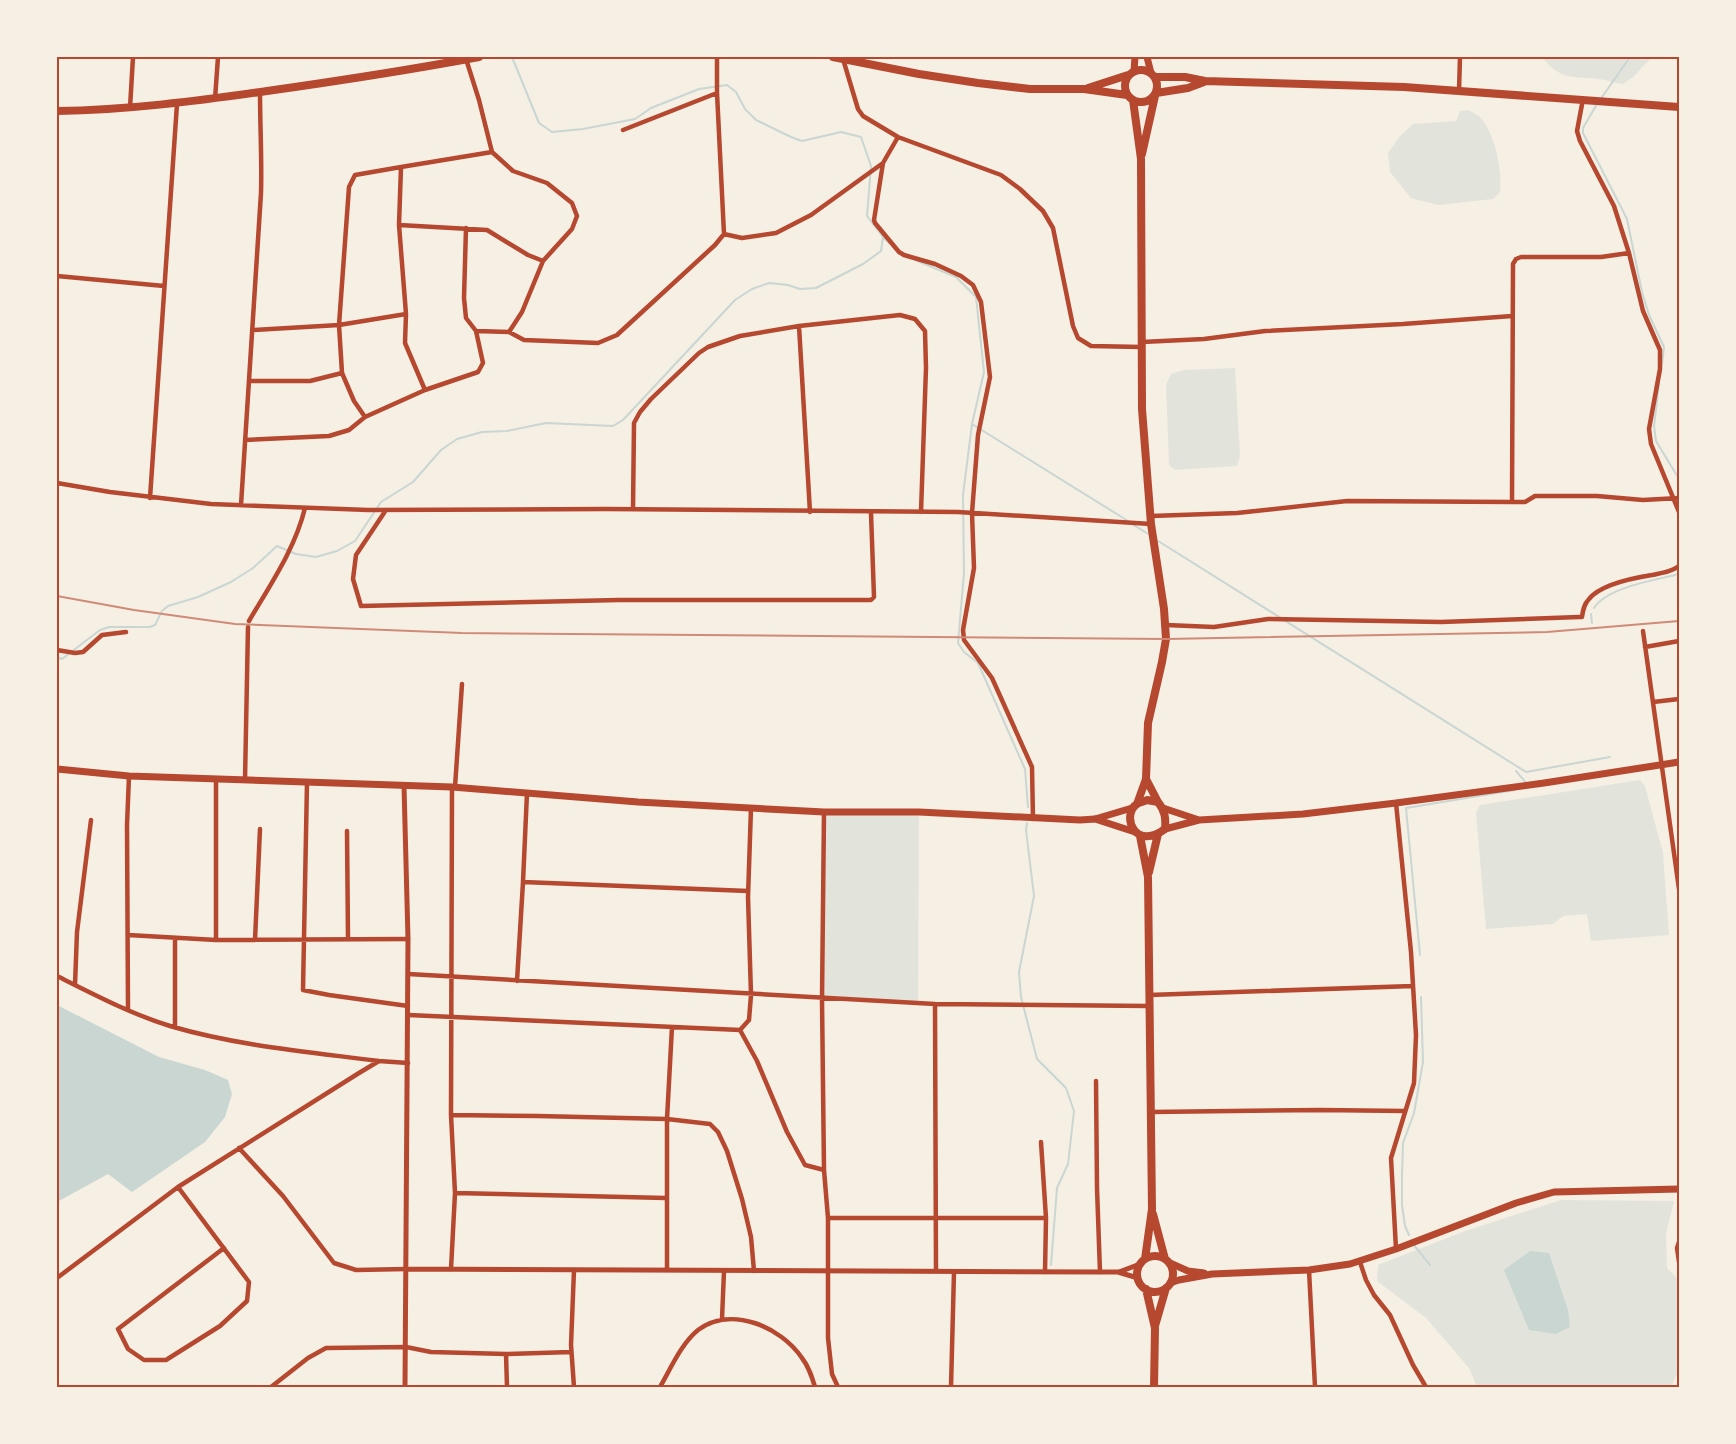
<svg xmlns="http://www.w3.org/2000/svg" width="1736" height="1444" viewBox="0 0 1736 1444" font-family="'PT Sans',sans-serif">
<style>
.green{fill:#e2e4dc}
.water{fill:#c9d6d2}
.lines{fill:none;stroke-linecap:round;stroke-linejoin:round}
.stream{stroke:#c9d6d2;stroke-width:2}
.minor{stroke:#b5482f;stroke-width:4.5}
.tertiary{stroke:#b5482f;stroke-width:5}
.primary{stroke:#b5482f;stroke-width:7}
.trunk{stroke:#b5482f;stroke-width:8}
.rail{stroke:#cf8b77;stroke-width:2}
.neatline{fill:none;stroke:#b5482f;stroke-width:2}
</style>
<rect width="100%" height="100%" fill="#f6efe4"/>
<path class="green" d="M1542 57H1652L1633 77 1623 84C1615 83 1607 80 1599 79 1573 76 1561 81 1542 57Z
M1468 110C1472 112 1477 114 1480 117 1496 135 1502 170 1500 192L1493 199 1438 205 1411 198 1390 172 1388 153 1400 136 1413 124 1456 121 1460 111Z
M1235 368 1240 456 1237 466 1175 470 1169 465 1166 385 1171 374 1184 370Z
M1640 780 1645 786 1663 853 1669 935 1591 941 1587 914 1563 916 1553 924 1486 929 1476 813 1480 805Z
M824 812H919L918 1004 822 999Z
M1561 1200 1674 1201 1666 1234 1667 1268 1679 1280V1369L1671 1387H1477L1469 1368 1426 1318 1377 1281 1378 1265 1465 1231Z"/>
<path class="water" d="M57 1005 159 1057 205 1070 228 1080 232 1094 225 1117 205 1142 132 1192 108 1174 57 1202Z
M1530 1251 1549 1253 1568 1310 1570 1327 1556 1334 1529 1330 1504 1270Z"/>
<g class="lines">
<path class="stream" d="M512 57 539 123 552 132 583 129 635 119 651 108 699 89 727 85 736 92 745 109 756 120 791 137 802 141 841 132 861 137 871 166 867 216 883 237 890 244
M1600 100 1630 57
M1597 104 1583 128V133L1627 219 1642 292 1649 315 1664 347 1662 364
M915 260 956 277 976 297 984 372 972 424 963 495 964 573 958 643 964 652 978 663 1025 769 1028 807
M1659 384 1654 426 1656 441 1679 479
M972 424 1128 521
M1132 524 1150 535
M1155 539 1526 772 1610 757
M1594 608C1607 587 1656 580 1679 574
M1591 614 1592 623
M57 657 62 659 100 630 109 627H150L155 625 162 611 168 606 198 597 231 582 253 568 277 546 296 554 316 557 337 551 355 541 381 502 413 482 441 450 457 439 482 432 507 431 546 423 613 426 623 420 735 300 752 289 769 283 788 285 800 289 816 288 863 264 881 251 883 237
M1516 771 1527 784
M1027 823 1026 830 1034 896 1019 972 1021 997 1037 1059 1066 1088 1074 1111 1068 1164 1057 1188 1051 1265
M1420 955 1406 808 1515 790
M1409 1235 1405 1226 1402 1205V1174L1403 1143 1414 1113 1423 1062 1421 997
M1413 1244 1430 1265"/>
<path class="minor" d="M717 57V93L724 234 742 238 776 233 811 215 883 163 898 137
M466 59 479 100 492 152 513 171 547 183 572 203 577 216 572 229 543 261 522 312 509 332
M843 59 858 109 863 116 898 137 1001 175 1020 189 1043 211 1053 228 1073 326 1078 338 1091 346 1142 347
M1459 91 1460 57
M215 99 218 57
M1583 99 1577 131 1580 141 1614 206 1629 253 1643 311 1660 350V369L1649 429 1651 444 1679 512
M130 108 133 57
M623 130 717 93
M883 163 874 220 875 223 899 252 904 255 935 264 961 276 973 285 981 302 990 377 978 435 972 513 974 568 963 630 964 640 992 678 1032 767 1033 819
M399 225 487 230 528 255 543 261
M466 228 464 298 466 318 476 331
M57 276 164 286
M799 326 810 512
M252 330 339 325 406 314
M1142 342 1204 339 1265 331 1403 324 1512 316
M249 381H310L342 373
M425 390 405 343 406 314 399 225 401 167 492 152
M365 417 354 401 342 373 339 325 349 187 355 175 401 167
M245 440 329 436 349 430 365 417 425 390 478 372 483 363 476 331 509 332 524 340 598 343 617 335 715 245 724 234
M57 483 110 492 211 504 368 510 606 509 958 512 1151 524
M150 498 177 104
M1512 502 1513 264 1516 259 1521 257H1601L1629 253
M241 505 261 193C262 159 260 126 260 92
M633 509 634 423 640 412 651 399 699 353 708 347 740 336 799 326 900 315 915 319 925 331 926 368 921 512
M386 510 356 555 353 579 361 606 619 600H871L874 597 871 513
M1151 516 1237 513 1347 501 1512 502H1525L1535 496H1597L1643 500 1679 498
M249 621C270 585 295 549 305 508
M1166 625 1214 627 1268 619 1441 622 1579 617H1582C1583 610 1584 604 1589 599 1601 584 1633 578 1652 575 1662 573 1671 572 1679 566
M1643 631 1679 889
M1645 647 1679 641
M57 650 75 653 83 652 102 635 126 632
M1653 702 1679 699
M216 779V940L408 939
M245 780 248 627
M307 782 303 990 329 995 408 1006
M455 787 462 684
M1396 803 1411 952 1416 1035 1414 1083 1391 1158 1396 1249
M824 812 822 999 824 1170 828 1218V1338L832 1374 838 1387
M347 831 348 939
M523 882 748 891
M128 935 216 940
M255 940 260 829
M408 974 935 1004 1149 1006
M57 976C93 994 131 1014 170 1026 238 1046 309 1052 379 1061
M517 981 523 882 527 793
M75 985 77 932 91 820
M1149 995 1413 986
M935 1004 936 1271
M128 1010 127 825 129 776
M408 1015 740 1030 749 1020 751 995 748 897 751 808
M175 1027V938
M740 1030 757 1061 787 1132 805 1165 824 1170
M1096 1081 1097 1188 1100 1272
M1151 1112 1320 1110 1405 1111
M451 1115 538 1116 667 1119 710 1124 718 1132 727 1151 742 1199 751 1237 754 1271
M1041 1142 1046 1218 1045 1272
M239 1148 283 1196 334 1263 356 1270 407 1269
M178 1187 249 1282 247 1301 220 1326 166 1360H144L128 1349 118 1329 224 1248
M455 1193 666 1198
M828 1218H1046
M1679 1242 1677 1248 1679 1262
M1360 1262 1366 1280 1374 1295 1390 1315 1413 1365 1426 1387
M451 1269 455 1193 451 1115 452 787
M574 1270 571 1345 574 1387
M667 1270V1119L672 1027
M1309 1270 1315 1387
M57 1278 178 1187 359 1073 379 1061 408 1063
M722 1319 724 1271
M506 1354 507 1387
M271 1387 308 1358 326 1348 406 1347 431 1352 506 1354 571 1352
M660 1387C671 1368 681 1344 698 1330 731 1305 781 1327 802 1358 809 1367 812 1377 815 1387
M951 1387 954 1272"/>
<path class="tertiary" d="M404 786 408 939 405 1387
M407 1269 1100 1272H1118L1138 1278
M1119 1272 1140 1264"/>
<path class="primary" d="M1147 57 1151 73
M1134 71 1135 57
M57 769 129 776 452 787 638 802 824 812H919L1080 820 1095 819 1132 808
M1163 808 1199 820
M1095 819 1135 832
M1165 829 1199 820 1303 814 1396 803 1544 783 1679 762
M1170 1263 1188 1271 1204 1273
M1170 1283 1179 1280 1212 1274 1309 1270 1350 1264 1396 1249 1516 1203 1554 1192 1679 1189"/>
<path class="trunk" d="M833 57 919 74 978 83 1030 89H1084L1127 95
M1125 86a16 16 0 1 1 32 0a16 16 0 1 1-32 0Z
M1155 77H1185L1205 81 1404 87 1679 107
M1088 88 1128 75
M1156 93 1188 88 1204 82
M1133 100 1141 159 1142 409 1151 524 1164 609 1166 639 1162 662 1148 723 1146 779 1137 804
M57 111C128 110 197 101 267 91 338 81 409 70 479 57
M1142 154 1155 96
M1146 779 1158 802
M1147 800 1158 802C1165 811 1166 818 1165 829 1134 852 1121 814 1137 804 1140 802 1144 802 1147 800Z
M1140 836 1148 877 1152 1209 1145 1259
M1149 872 1158 834
M1153 1214 1165 1259
M1137 1274a18 18 0 1 1 36 0a18 18 0 1 1-36 0Z
M1146 1289 1155 1328 1154 1387
M1155 1326 1166 1288"/>
<path class="rail" d="M57 596 134 610 235 624 462 633 1166 639 1547 632 1679 621"/>
</g>
<rect width="1736" height="1444" fill="none" stroke="#f6efe4" stroke-width="117"/>
<rect x="58" y="58" width="1620" height="1328" class="neatline"/>
</svg>
